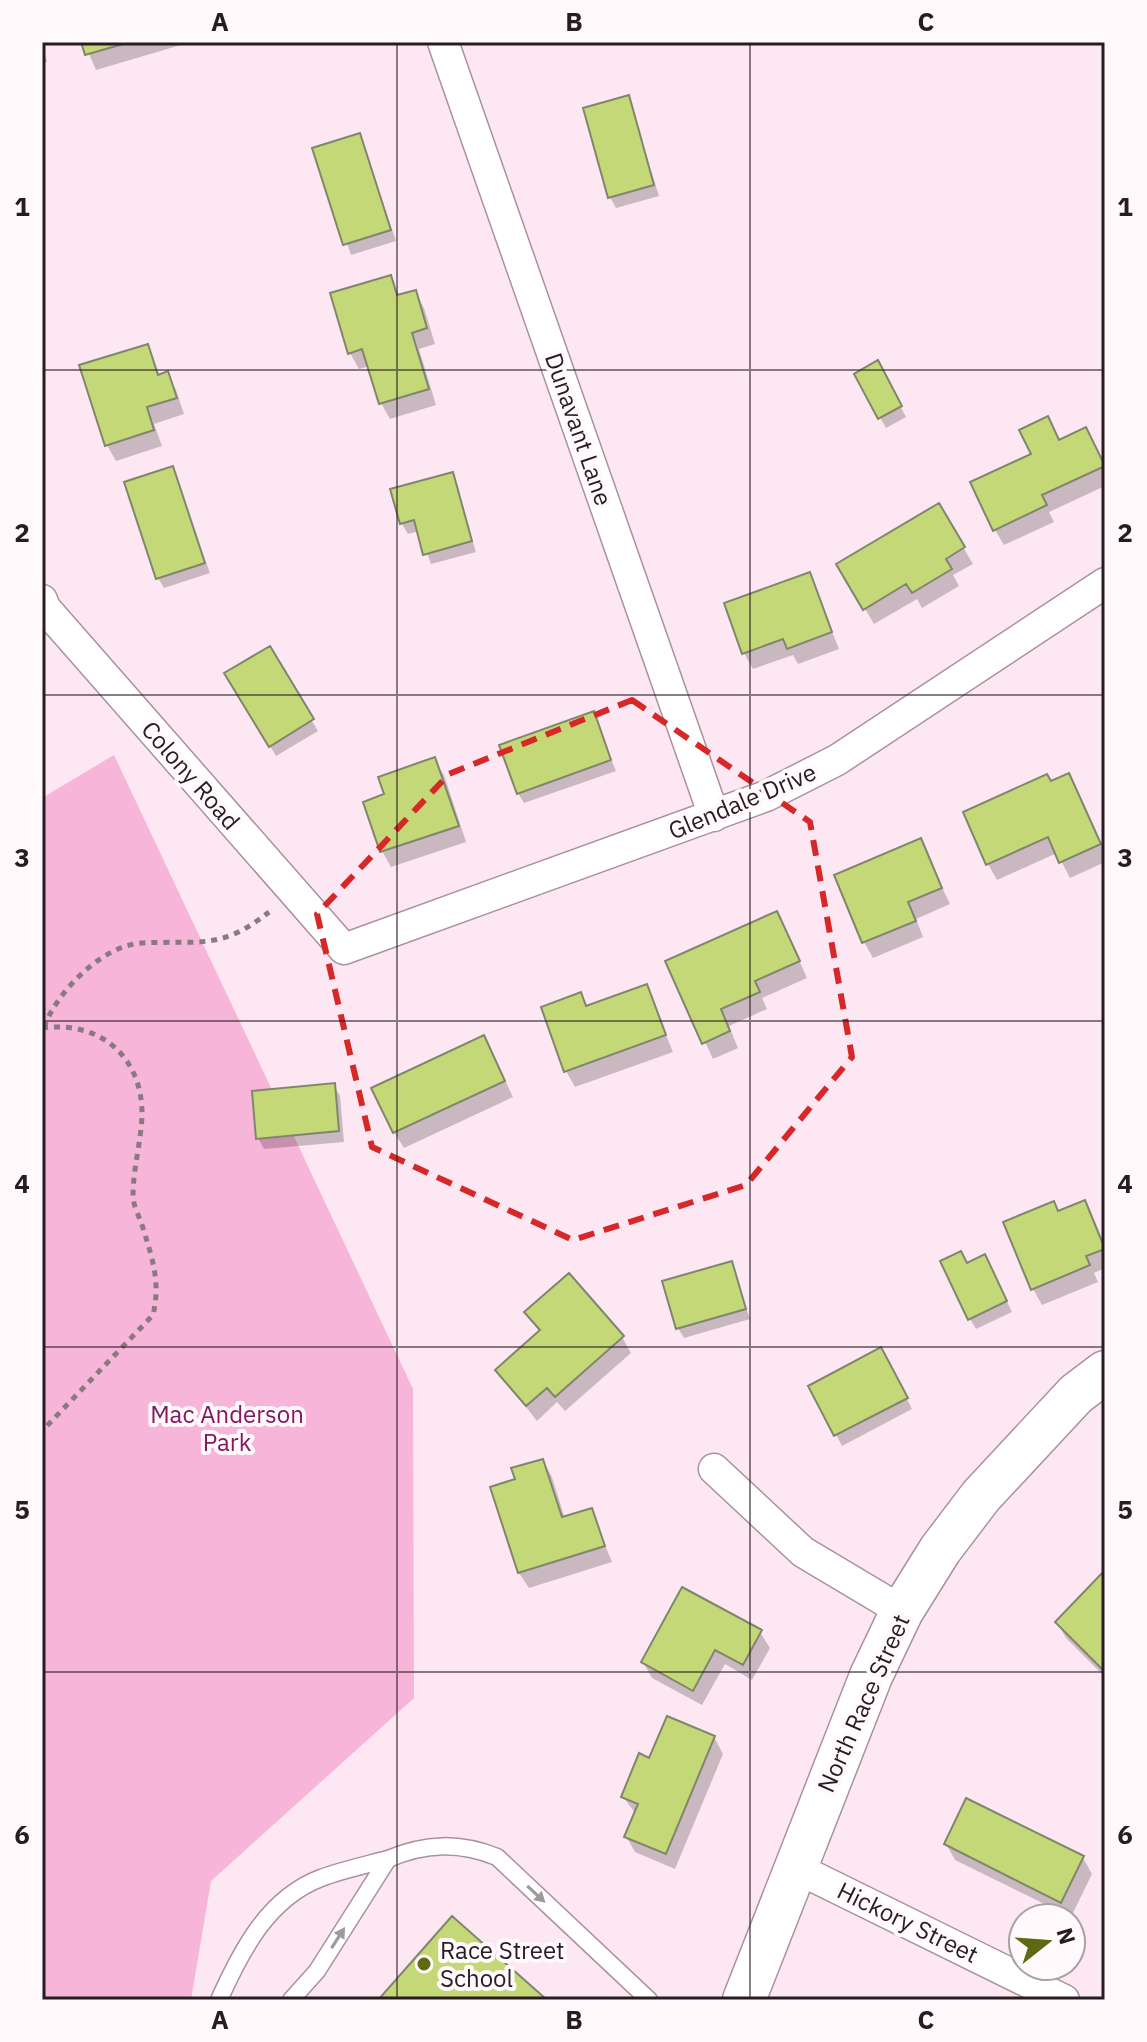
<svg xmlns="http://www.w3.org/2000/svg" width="1147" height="2042" viewBox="0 0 1147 2042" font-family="'IBM Plex Sans',sans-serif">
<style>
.green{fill:#f8b5da}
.shadow{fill:#0003}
.building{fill:#c5d877;stroke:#80866e;stroke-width:2}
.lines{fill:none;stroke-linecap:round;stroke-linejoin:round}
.lane-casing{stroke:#aa919f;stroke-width:19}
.street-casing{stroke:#aa919f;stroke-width:33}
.secondary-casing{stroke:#aa919f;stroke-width:45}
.path{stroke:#897981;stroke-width:5;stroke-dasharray:6 6;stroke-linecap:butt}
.lane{stroke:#fff;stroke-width:16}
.street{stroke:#fff;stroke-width:30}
.secondary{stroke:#fff;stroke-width:42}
.oneway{fill:#9d999c}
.marked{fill:none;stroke:#d62828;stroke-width:6;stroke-dasharray:16 10;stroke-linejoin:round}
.grid{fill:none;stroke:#261c22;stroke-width:2;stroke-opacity:0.55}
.poi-dot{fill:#5d6a13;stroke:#fff9fc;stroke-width:3}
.labels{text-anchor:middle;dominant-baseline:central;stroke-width:8;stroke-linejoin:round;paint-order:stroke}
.street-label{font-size:24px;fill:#261c22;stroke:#fff9fc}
.park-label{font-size:24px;fill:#81195f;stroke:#fff9fc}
.poi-label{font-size:24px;fill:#261c22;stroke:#fff9fc;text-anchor:start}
.neatline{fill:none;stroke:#261c22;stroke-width:3}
.grid-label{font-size:26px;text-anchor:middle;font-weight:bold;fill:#261c22}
</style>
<rect width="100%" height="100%" fill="#fde7f2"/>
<path class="green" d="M114 755 413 1389 414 1698 211 1881 191 2000H42V798Z"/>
<path class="shadow" d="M42 42 47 62 42 63Z
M84 42H191L96 70Z
M628 97 659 196 616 208 610 197Z
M359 135 396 241 351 255 315 149Z
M390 277 400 297 415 292 424 308 435 344 419 349 436 405 390 419 381 403 370 366 359 369 350 353Z
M147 346 160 376 167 374 176 390 184 414 154 424 162 446 116 461 107 445 82 367Z
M877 363 906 417 886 428 856 375Z
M1059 441 1094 445 1105 467V486L1049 512 1054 522 1004 545 995 530Z
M172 468 210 573 164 588 158 578Z
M452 474 476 552 431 564 419 531 408 534 402 524 392 491Z
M938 505 973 564 953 575 959 586 922 608 917 599 874 624 839 565Z
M809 575 839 649 798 664 793 655 753 669 744 653Z
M269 649 318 731 276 756 227 674Z
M593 714 616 771 524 803 518 793Z
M434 760 444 775 466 842 391 867 382 851 386 796Z
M1069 775 1105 852V862L1070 878 1057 853 997 880 988 864 1051 784Z
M920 841 950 904 916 919 923 937 873 958 864 942Z
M785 929 807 978 762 998 767 1009 729 1026 738 1048 713 1059 667 962Z
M646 987 673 1052 575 1087 566 1071 580 995 587 1007Z
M492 1054 513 1097 404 1148 394 1132Z
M334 1085 340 1096 344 1142 264 1149 258 1138Z
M1084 1202 1105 1246V1268L1094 1273 1098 1282 1042 1305 1033 1289 1059 1213Z
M731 1263 750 1319 684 1338 678 1328Z
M967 1265 990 1267 1012 1312 976 1329 970 1319Z
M526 1312 622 1337 631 1353 565 1411 557 1402 537 1421 497 1370 540 1333Z
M887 1360 912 1409 842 1446 811 1387Z
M543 1461 552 1477 565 1519 591 1511 612 1562 529 1588 519 1573 517 1481Z
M1105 1573V1677L1066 1638 1057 1622Z
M760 1632 770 1648 752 1680 725 1664 702 1705 652 1678 643 1662Z
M714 1737 723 1754 675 1869 635 1852 626 1836 636 1814 623 1797 650 1761Z
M946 1844 1083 1858 1092 1874 1071 1917 955 1860Z"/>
<path class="building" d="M81 42H130L85 55Z
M629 95 654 185 608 198 583 108Z
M360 133 391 230 343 245 312 148Z
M391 275 397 295 416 290 427 328 412 333 429 389 379 404 362 349 348 354 330 293Z
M148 344 158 375 168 371 177 398 147 407 154 430 105 446 79 365Z
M878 360 902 406 878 419 854 374Z
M1048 416 1059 440 1086 427 1105 466 1042 495 1047 505 993 531 970 482 1031 454 1019 430Z
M173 466 205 563 156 579 124 482Z
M453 472 472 541 423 555 414 520 400 524 390 489Z
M939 503 965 547 946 559 952 569 912 593 906 584 863 610 836 564Z
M810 572 832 632 787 649 783 639 742 654 724 603Z
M270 646 314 719 269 747 224 673Z
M594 711 611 760 517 794 499 745Z
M435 757 459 826 380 852 363 802 384 794 378 777Z
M1069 773 1101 844 1059 863 1048 837 986 865 963 812 1047 774 1051 781Z
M921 838 942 888 908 902 916 921 862 943 834 875Z
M777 911 800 961 755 981 760 992 721 1009 730 1031 702 1044 665 961Z
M647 984 666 1035 564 1072 541 1007 581 992 586 1006Z
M484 1035 505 1081 393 1133 371 1088Z
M335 1083 339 1131 256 1139 252 1091Z
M1085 1200 1105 1249 1086 1256 1090 1265 1031 1290 1003 1222 1054 1201 1058 1211Z
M961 1251 967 1263 985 1254 1007 1301 968 1320 940 1261Z
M732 1261 746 1309 676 1329 662 1281Z
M569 1273 624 1336 555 1397 547 1388 526 1406 495 1370 540 1330 524 1312Z
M881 1347 908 1398 834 1436 808 1386Z
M543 1459 562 1517 592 1508 605 1546 518 1573 490 1487 515 1479 511 1468Z
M1105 1570V1672L1055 1622Z
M682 1587 762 1630 743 1665 715 1650 693 1691 641 1662Z
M667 1716 715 1736 666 1854 624 1837 638 1804 621 1797 639 1753 649 1758Z
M966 1798 1084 1856 1061 1903 944 1844Z
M452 1916 546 1999 544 2000H378Z"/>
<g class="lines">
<defs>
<path id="lane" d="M219 2000C241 1951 268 1898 321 1878 343 1870 366 1865 388 1859
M291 2000 317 1971 388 1859C426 1843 459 1842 497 1857L649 2000"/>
<path id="street" d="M443 42 714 816
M42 600 45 608 344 949 766 796 837 760 1105 583
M714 1469 803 1552 902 1611
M794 1867 1064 2000"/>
<path id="secondary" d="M744 2000 871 1676 902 1611 940 1550 981 1496 1076 1394 1105 1372"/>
</defs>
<use href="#lane" class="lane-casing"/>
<use href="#street" class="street-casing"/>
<use href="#secondary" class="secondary-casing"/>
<path class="path" d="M44 1027C57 992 102 945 142 943 199 940 220 951 269 912
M42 1028C100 1020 143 1057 142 1116 141 1142 133 1169 133 1196 133 1205 139 1216 142 1225 152 1257 161 1282 153 1315L42 1431"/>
<use href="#lane" class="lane"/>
<use href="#street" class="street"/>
<use href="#secondary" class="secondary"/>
</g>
<defs><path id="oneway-solid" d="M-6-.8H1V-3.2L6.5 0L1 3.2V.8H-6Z" transform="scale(2)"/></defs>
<g class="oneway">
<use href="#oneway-solid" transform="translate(536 1894) rotate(43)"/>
<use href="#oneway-solid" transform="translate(338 1938) rotate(-57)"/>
</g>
<path class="marked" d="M632 700 810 822 852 1057 746 1185 573 1240 372 1147 317 914 449 774Z"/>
<path class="grid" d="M397 42V2000M750 42V2000M42 370H1105M42 695H1105M42 1021H1105M42 1347H1105M42 1672H1105"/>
<circle class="poi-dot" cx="424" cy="1964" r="8"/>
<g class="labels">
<g class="street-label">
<text transform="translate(579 429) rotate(71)">Dunavant Lane</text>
<text transform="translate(191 775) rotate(49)">Colony Road</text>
<text transform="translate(742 801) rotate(-23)">Glendale Drive</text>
<text transform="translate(863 1703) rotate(-66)">North Race Street</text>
<text transform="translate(908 1922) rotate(26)">Hickory Street</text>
</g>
<g class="park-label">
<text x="227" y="1414">Mac Anderson<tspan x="227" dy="28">Park</tspan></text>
</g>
<g class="poi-label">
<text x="440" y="1950">Race Street<tspan x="440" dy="28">School</tspan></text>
</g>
</g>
<rect width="1147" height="2042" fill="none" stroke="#fff9fc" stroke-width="88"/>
<g transform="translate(1047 1942) rotate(73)"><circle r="38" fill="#fff9fc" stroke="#a8a1a5" stroke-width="2"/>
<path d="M0-6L14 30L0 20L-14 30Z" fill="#5d6a13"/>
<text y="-12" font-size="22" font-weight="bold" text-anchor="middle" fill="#261c22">N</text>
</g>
<rect x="44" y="44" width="1059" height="1954" class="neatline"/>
<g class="grid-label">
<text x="220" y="31">A</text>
<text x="574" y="31">B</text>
<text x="926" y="31">C</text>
<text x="22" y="216">1</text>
<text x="1125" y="216">1</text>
<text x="22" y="542">2</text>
<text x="1125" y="542">2</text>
<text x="22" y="867">3</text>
<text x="1125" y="867">3</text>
<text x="22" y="1193">4</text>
<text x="1125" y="1193">4</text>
<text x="22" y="1519">5</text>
<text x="1125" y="1519">5</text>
<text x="22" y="1844">6</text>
<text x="1125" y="1844">6</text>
<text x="220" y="2029">A</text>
<text x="574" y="2029">B</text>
<text x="926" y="2029">C</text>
</g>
</svg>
